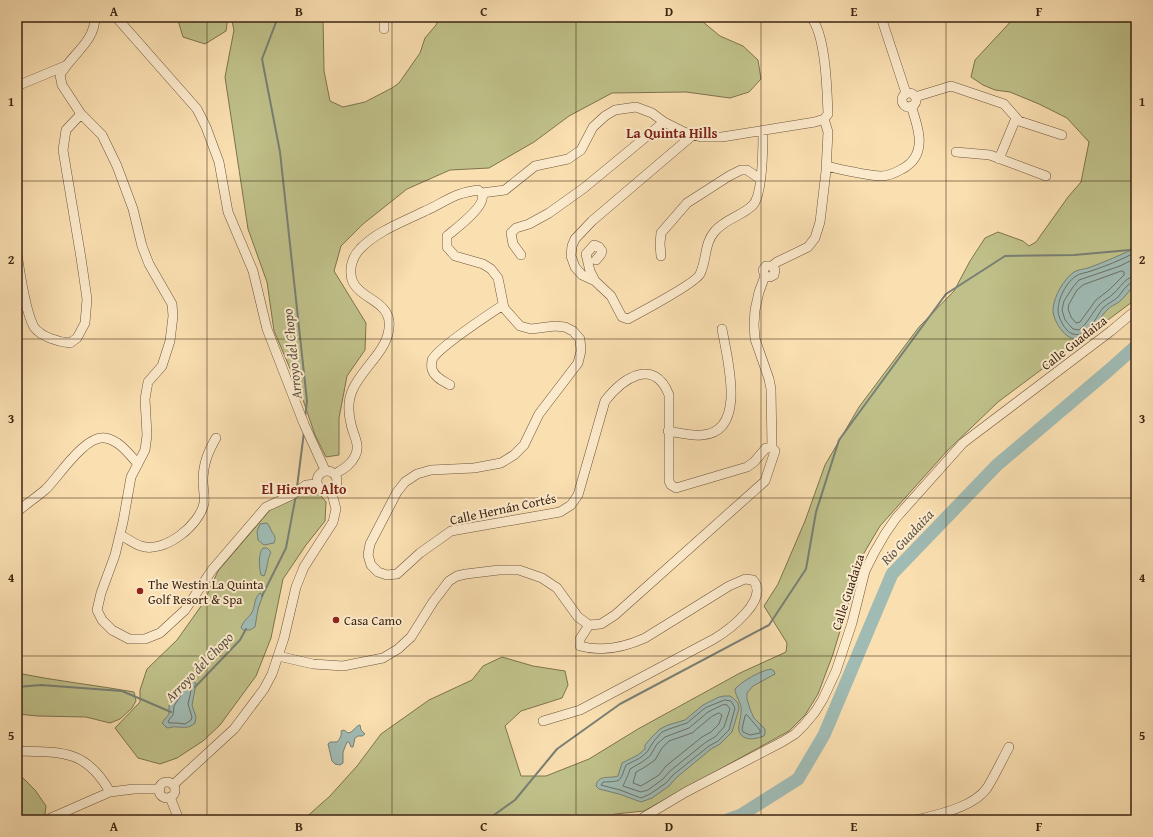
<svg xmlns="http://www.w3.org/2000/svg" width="1153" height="837" viewBox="0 0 1153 837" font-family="'Gentium Book Plus',serif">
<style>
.green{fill:#c0c18a;stroke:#7e734e}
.water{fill:#a0bbb4;stroke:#787f74}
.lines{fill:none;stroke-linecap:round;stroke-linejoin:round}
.shore{stroke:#6e7064;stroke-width:1}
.stream{stroke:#787f74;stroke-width:2}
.river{stroke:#a0bbb4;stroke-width:13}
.minor-casing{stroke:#6c543a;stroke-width:10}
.minor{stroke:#fceacc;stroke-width:9}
.grid{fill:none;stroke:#3d2513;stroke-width:1;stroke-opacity:0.55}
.poi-dot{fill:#8f2418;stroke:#fceacc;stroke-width:1.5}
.labels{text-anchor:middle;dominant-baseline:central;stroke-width:4;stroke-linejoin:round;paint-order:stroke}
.street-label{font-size:13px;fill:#3d2513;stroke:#fceacc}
.poi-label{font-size:13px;fill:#3d2513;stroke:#fceacc;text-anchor:start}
.neighbourhood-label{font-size:14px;font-weight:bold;fill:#7a1f14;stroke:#fceacc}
.water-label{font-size:14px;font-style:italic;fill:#5b5243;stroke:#fceacc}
.neatline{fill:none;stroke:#3d2513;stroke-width:1.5}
.grid-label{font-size:13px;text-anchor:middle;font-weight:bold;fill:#3d2513}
</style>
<rect width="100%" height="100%" fill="#fadfb1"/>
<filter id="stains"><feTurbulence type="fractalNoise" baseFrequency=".005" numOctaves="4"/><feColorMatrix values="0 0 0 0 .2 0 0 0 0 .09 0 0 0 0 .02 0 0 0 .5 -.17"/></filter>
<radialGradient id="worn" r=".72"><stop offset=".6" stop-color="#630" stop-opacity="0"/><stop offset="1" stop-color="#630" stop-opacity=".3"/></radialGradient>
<path class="green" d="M177 17H228L226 31 205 44 183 37Z
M231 17H323L324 71 330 101 343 107 365 102 392 88 399 83 420 53 425 38 436 25 440 17H697L720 36 743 46 758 60 761 79 749 92 730 98 686 92 612 93 569 116 534 142 489 168 450 170 407 189 363 224 341 246 334 271 366 323 365 350 347 376 339 418V455L326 457 315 435 301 394 274 331 267 282 248 229 225 77 234 30Z
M1015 17H1136V299L998 402 947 451 880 526 864 553 833 654 818 694 805 715 789 731 644 811 615 814 602 820H303L330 796 357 766 381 734 429 700 472 680 483 666 502 657 533 666 565 671 568 685 562 698 521 711 505 726 521 776H546L589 759 638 729 740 673 786 652 787 643 764 606 778 584 805 521 825 465 859 407 919 327 954 291 970 261 985 238 998 232 1023 241 1029 246 1036 242 1068 197 1081 182 1089 142 1067 118 1039 104 1010 92 995 90 983 85 971 77 975 60Z
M306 492H318L326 502 325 521 306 545 283 579 271 638 256 676 220 725 203 741 177 758 160 764 138 758 115 728 140 702V690L147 669 177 640 204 602 218 571 271 509Z
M17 673C56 681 95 685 134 692L136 701 132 708 120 719 110 723 86 717 38 716 17 714Z
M17 776H21L35 790 46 806 45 814 34 820H17Z"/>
<path class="water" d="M1136 248V284C1129 289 1126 297 1119 302 1115 305 1110 306 1107 310 1098 319 1094 332 1083 338 1069 346 1052 321 1053 309 1054 296 1064 279 1074 272 1077 270 1084 269 1088 268 1105 262 1120 255 1136 248Z
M267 523C270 526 270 529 272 532 275 536 276 538 274 543L264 545 258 540 257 531 260 524Z
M263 548H267L271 552C267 559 268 568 264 576L261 575C259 568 258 553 263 548Z
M260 593 263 595 258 609 255 627 250 630H243L241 628C243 621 247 619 251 614 256 607 253 599 260 593Z
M771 669 774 671 775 674 753 686 747 693V699L750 709 754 718 765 729V733L764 736C758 738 752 740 746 738 732 733 743 718 741 707 740 701 735 695 735 689 742 681 760 671 771 669Z
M190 679 194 681 196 684 192 705 196 717 195 723C188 729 185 727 177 727 173 726 170 728 167 728L162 723C164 719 168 717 169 713 169 712 169 707 169 706 170 702 174 699 176 695 181 687 179 684 190 679Z
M724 696H730L733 698 738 703 739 709 732 732 720 744 711 749 676 778 669 786 652 798 641 802 619 794 599 789 596 786C598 774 609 779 618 776L622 763 638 755 645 749V745L651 738 660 729 668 725 685 720 703 705 719 697Z
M360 725 361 730 365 734 362 736H358L355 738 353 747H351L349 742H347L343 752V763L340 765 335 764 332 761 328 744 330 742H337C340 739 342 735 341 731L344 730 348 733C354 732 355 726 360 725Z"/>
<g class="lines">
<path class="shore" d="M1136 252C1121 260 1106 266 1091 271 1086 273 1080 273 1076 276 1065 283 1055 304 1059 316 1061 322 1066 332 1073 334 1088 339 1096 316 1103 308 1108 303 1114 301 1118 297 1123 291 1128 282 1136 281
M1136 258 1120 266 1079 280 1073 287 1064 301 1062 310 1065 320 1073 329 1079 330C1088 323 1092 313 1099 305 1103 300 1110 298 1114 293 1121 287 1125 277 1136 276
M1122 271 1124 272V275L1109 290 1096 300 1080 322 1076 323 1071 317 1068 309 1069 304 1077 290 1083 285Z
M188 685 190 684 192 686 188 704 192 717 191 720 185 724 177 723H169L168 721 173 715 174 706 181 695 182 690Z
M725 700 731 701 735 708 729 730 718 741 709 746 673 775 666 783 650 794 641 798 620 790 601 785 603 782C622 781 619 783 626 765L640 758 647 752 654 741 662 732 669 729 687 723 705 708Z
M727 705 730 709 724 727 715 737 706 742 670 771 663 779 648 790 641 792 623 786C624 783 629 774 630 769L642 762 650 756 657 744 665 737 689 728 708 712 722 705Z
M719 713 722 715 719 724 711 732 702 737 666 766 659 775 641 786 633 783 636 772 645 767 655 760 662 748 669 741 692 733 711 717Z
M747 715 760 730V733L750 735 743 732 742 729 745 716Z"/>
<path class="stream" d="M278 17 262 59 280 152 307 401 305 418
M297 487 304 432
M262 596 286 548 296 495
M17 687 41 685 122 691 171 712
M195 687 240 640 246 629
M487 820 515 800 557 749 620 704 769 625 806 569 816 512 839 440 946 294 1005 256 1074 255 1130 250 1136 245"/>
<path class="river" d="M727 820 741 815 798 779 824 735 892 574 997 465 1108 371 1136 346"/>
<defs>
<path id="minor" d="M95 17C95 42 71 55 60 75L62 85 81 114 102 135 117 166 133 209 142 246 149 264 172 304 173 316 170 341 162 366 148 382 145 399 147 435 145 450 131 477 123 522 115 555 101 593 97 610 102 620 112 630 129 639H145L160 633 185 610 212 570 266 507 290 496 306 485 317 484
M116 17 197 109 206 127 219 162 228 212 253 271 267 329 304 424 325 470
M881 17 906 93
M384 29V17
M17 86 65 66
M902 100a7 7 0 1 1 14 0a7 7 0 1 1-14 0Z
M915 97 951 86 1004 104 1019 121 1062 135
M956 152 990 155 1046 176
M999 159 1016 118
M826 166C844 170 863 175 881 176 889 176 895 173 902 169 928 155 919 129 911 106
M482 193 505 190 535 166 568 159 581 150 593 127 605 116 615 110 636 107 652 113 664 122 684 132 701 137H722L815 122 824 119 828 114C827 90 826 36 811 17
M17 254C20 272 25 311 34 327 41 337 59 342 70 343L77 338 85 323 87 299 81 258 63 150 66 130 81 114
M521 255 513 244 511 233 516 228 529 224 549 213 584 188 664 122
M661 256 660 244 661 233 687 203 729 176 741 170H747L760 179
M596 260 601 254 602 251 599 247 594 245 586 254 590 271 595 281 611 296 622 317 628 319C641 312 696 283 700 274 707 260 704 243 715 231 725 219 742 216 753 205 763 194 763 146 763 130
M772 266 777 262 808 247 815 238 820 222 826 171 828 132 824 119
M765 276 770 277 774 275 775 270 772 266H766L763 270 765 276 759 292 755 310 754 325 755 339 769 379 771 389 772 448
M595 281 582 275 575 267 571 256 572 246 575 239 592 221 693 135
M450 385C443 381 434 377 432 369 431 367 432 361 432 360 437 348 491 313 503 305
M668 431C679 433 691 436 702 435 748 432 727 358 722 329
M317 481a10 10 0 1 1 20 0a10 10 0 1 1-20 0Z
M17 512C26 504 37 497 46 489 59 476 85 435 105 438 119 440 129 454 138 464
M120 535C127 538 134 544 141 546 164 554 200 525 204 503 205 496 203 488 203 481 203 464 208 452 216 438
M278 656 313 664 343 666 383 658 398 649 411 637 433 602 449 581 457 576 466 574 499 570H519L542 578 557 588 578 617 589 625 601 624 615 615 765 481 775 451 772 448H766L754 462 747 467 676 488 671 485 669 481V395C654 356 622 379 605 401L578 495 571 505 560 512 451 531 420 553 397 574 387 575 378 572 371 565 368 555 370 544 397 492 405 482 417 474 431 470 474 468 501 463 514 455 524 445 539 414 578 363 581 351 580 339 573 331 565 327 555 326 531 329 520 326 504 308 498 278 491 269 483 264 455 256 447 247V236C455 229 487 206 482 194 482 193 479 191 478 190 472 191 466 192 460 194 448 198 437 206 425 211 403 222 377 231 360 249 352 257 349 269 352 280 359 298 387 301 389 321 392 348 363 366 353 389 347 401 348 412 351 424 353 435 361 445 355 456 351 465 343 469 335 474
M543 721 580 710 714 639C729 630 770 599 753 580L745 579 729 586 645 638C625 647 601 652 580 646V639L589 625
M17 751C61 752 86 749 110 792
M159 790a8 8 0 1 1 16 0a8 8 0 1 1-16 0Z
M173 785 234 729 264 689 272 674 284 638 296 587 304 567 333 522 336 509 331 490
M170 797 179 820
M46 820 110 792 134 789H160
M639 820 686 792 782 742 795 734 804 725 815 712 823 699 836 671 852 623 865 571 874 553 885 534 896 518 963 443 1111 331 1136 310
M916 820C937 815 974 807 987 788 995 775 1002 760 1009 747"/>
</defs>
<use href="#minor" class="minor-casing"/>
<use href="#minor" class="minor"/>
</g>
<path class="grid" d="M207 17V820M392 17V820M576 17V820M761 17V820M946 17V820M17 181H1136M17 339H1136M17 498H1136M17 656H1136"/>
<g class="poi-dot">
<circle cx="140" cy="591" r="4"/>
<circle cx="336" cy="620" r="4"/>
</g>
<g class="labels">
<g class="street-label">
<text transform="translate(1074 343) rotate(-38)">Calle Guadaiza</text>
<text transform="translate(503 509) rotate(-12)">Calle Hernán Cortés</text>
<text transform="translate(848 592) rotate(-72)">Calle Guadaiza</text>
</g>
<g class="poi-label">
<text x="148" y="584">The Westin La Quinta<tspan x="148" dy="15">Golf Resort &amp; Spa</tspan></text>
<text x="344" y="620">Casa Camo</text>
</g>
<g class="neighbourhood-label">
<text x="672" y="133">La Quinta Hills</text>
<text x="304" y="489">El Hierro Alto</text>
</g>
<g class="water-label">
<text transform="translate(292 354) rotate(-96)">Arroyo del Chopo</text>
<text transform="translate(907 537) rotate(-47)">Rio Guadaiza</text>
<text transform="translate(199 667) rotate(-46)">Arroyo del Chopo</text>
</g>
</g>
<rect width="1153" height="837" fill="none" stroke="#fadfb1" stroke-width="44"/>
<rect x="22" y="22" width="1109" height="793" class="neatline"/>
<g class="grid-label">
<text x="114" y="16">A</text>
<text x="299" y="16">B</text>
<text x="484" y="16">C</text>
<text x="669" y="16">D</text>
<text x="854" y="16">E</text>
<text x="1039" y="16">F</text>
<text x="11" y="106">1</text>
<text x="1142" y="106">1</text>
<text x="11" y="264">2</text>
<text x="1142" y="264">2</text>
<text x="11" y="423">3</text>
<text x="1142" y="423">3</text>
<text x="11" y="582">4</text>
<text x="1142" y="582">4</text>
<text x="11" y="740">5</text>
<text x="1142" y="740">5</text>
<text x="114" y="831">A</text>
<text x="299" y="831">B</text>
<text x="484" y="831">C</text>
<text x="669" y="831">D</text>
<text x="854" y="831">E</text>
<text x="1039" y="831">F</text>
</g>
<rect width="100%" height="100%" filter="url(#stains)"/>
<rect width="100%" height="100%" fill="url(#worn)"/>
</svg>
